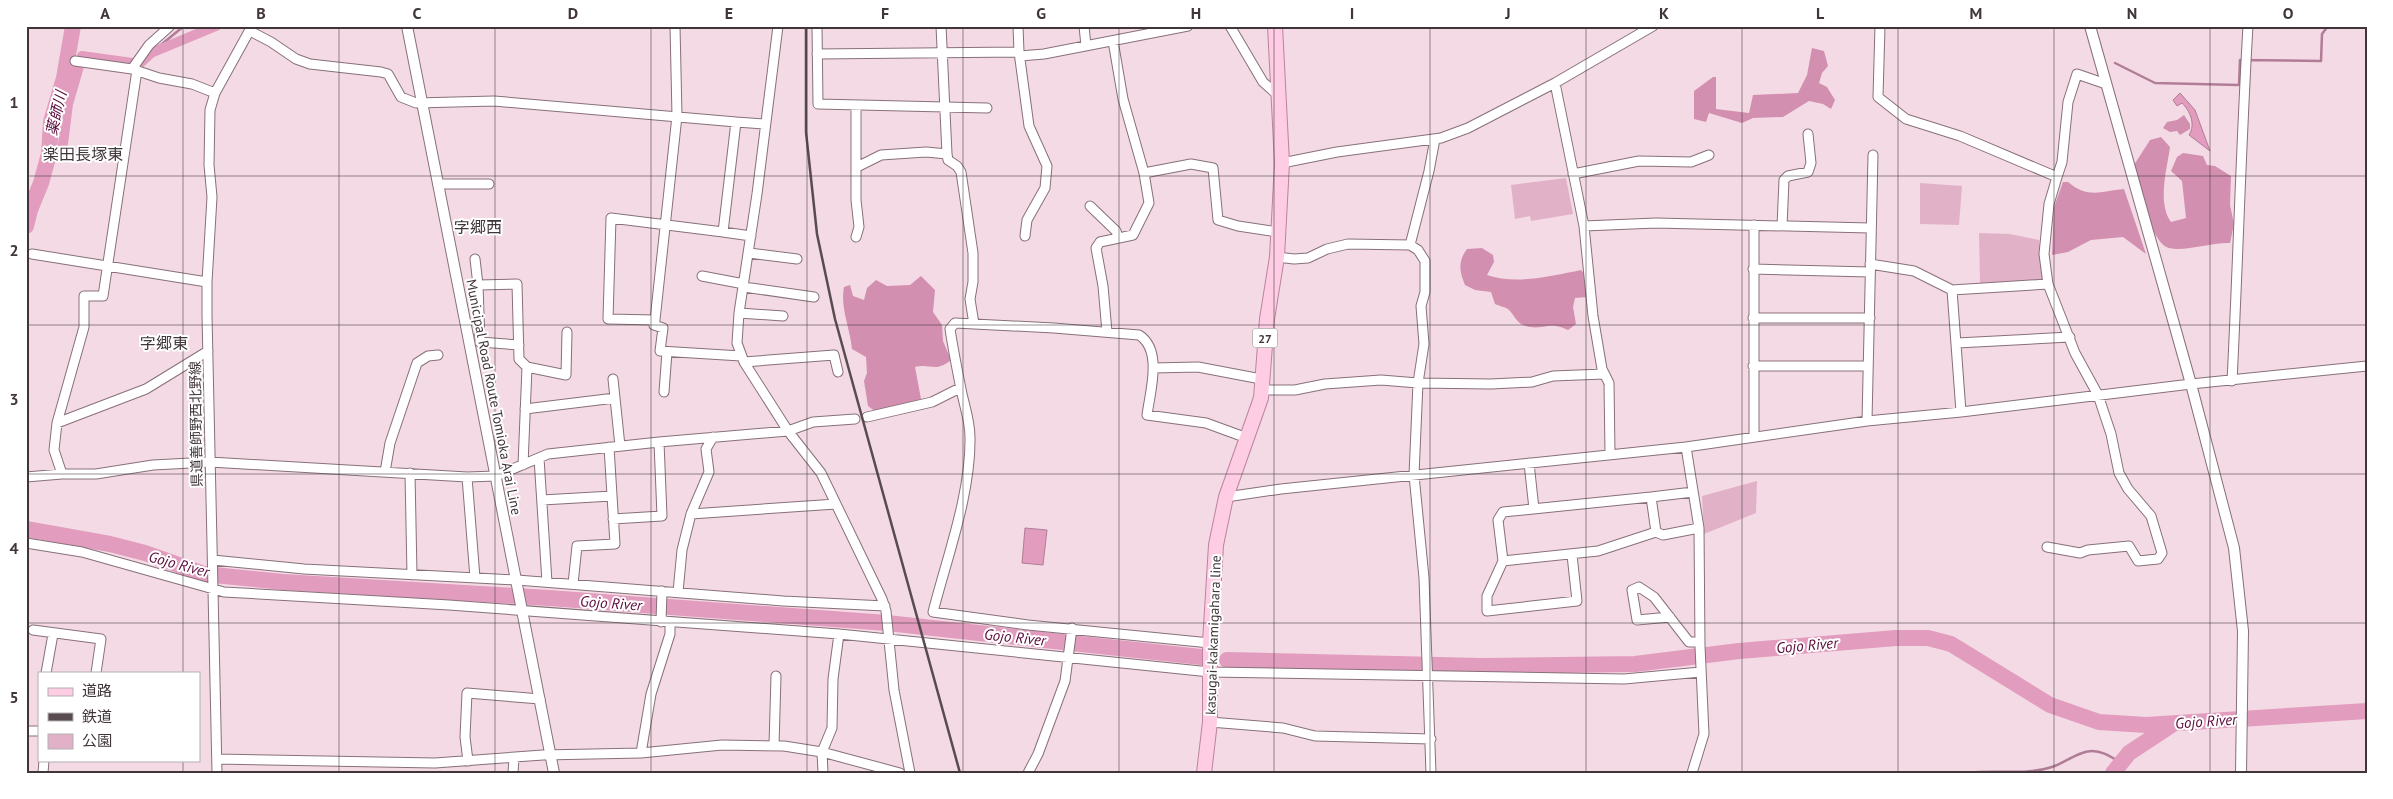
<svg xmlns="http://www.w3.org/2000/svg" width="2393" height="799" viewBox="0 0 2393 799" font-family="'PT Sans','Noto Sans JP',sans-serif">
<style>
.green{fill:#e1b2c7}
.forest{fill:#d38fb0}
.water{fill:#e29cbd;stroke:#b17d96}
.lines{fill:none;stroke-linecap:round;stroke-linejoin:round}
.stream{stroke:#b17d96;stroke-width:2.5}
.canal{stroke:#e29cbd;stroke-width:10}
.river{stroke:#e29cbd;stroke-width:16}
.minor-casing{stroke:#87707a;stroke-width:11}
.tertiary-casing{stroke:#87707a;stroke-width:12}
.primary-casing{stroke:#bb839d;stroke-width:16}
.minor{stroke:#fff;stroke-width:9}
.tertiary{stroke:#fff;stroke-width:10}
.primary{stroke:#fecde4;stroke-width:14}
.rail{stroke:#584c51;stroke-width:2.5}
.grid{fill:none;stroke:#40363a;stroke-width:1;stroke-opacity:0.55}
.labels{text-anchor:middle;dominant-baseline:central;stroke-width:4;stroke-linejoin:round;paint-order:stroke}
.shield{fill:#fff;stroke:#797275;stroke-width:1}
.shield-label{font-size:12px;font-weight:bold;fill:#40363a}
.street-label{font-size:14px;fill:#40363a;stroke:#fff}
.water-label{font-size:15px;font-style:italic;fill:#5b093b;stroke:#fff}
.quarter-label{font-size:16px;fill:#40363a;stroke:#fff}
.neatline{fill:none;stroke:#40363a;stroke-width:2}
.grid-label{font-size:16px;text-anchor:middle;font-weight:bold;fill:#40363a}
</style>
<rect width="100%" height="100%" fill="#f4dae5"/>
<path class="green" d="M1566 178 1573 214 1531 221 1530 216 1515 219 1511 185Z
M1920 183 1962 186 1959 225 1920 224Z
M1979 233 2010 234 2039 240 2043 280 1980 283Z
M1757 481 1756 513 1704 534 1702 496Z"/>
<path class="forest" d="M1812 48 1824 51 1828 66 1822 73 1819 83 1827 87 1835 100 1831 109 1823 104 1809 101 1783 117 1753 118 1742 123 1709 113 1706 122 1694 119V91L1713 77H1716V109L1749 113 1753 95 1798 93 1807 75Z
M2184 115 2190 124V129L2180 135 2177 131 2170 132 2163 128 2167 122 2177 120Z
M2161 137 2170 147C2167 169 2157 203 2171 222L2186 218 2182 181 2171 171 2177 157 2183 153 2203 156 2207 165 2215 166 2231 176 2230 205 2234 224 2230 243C2212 242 2185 252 2169 248 2150 243 2139 183 2134 165L2150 140Z
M2063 182H2068C2088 199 2101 191 2124 189L2146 254 2123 237 2091 240 2068 252 2052 255 2054 207Z
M1482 248 1493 255 1494 262 1487 275C1515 285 1552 276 1581 270L1587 277 1588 297 1575 298 1573 307 1576 324 1568 330C1549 320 1542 331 1526 326 1517 324 1515 316 1509 310 1506 307 1499 306 1495 304L1491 292 1475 290 1465 285C1459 271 1458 261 1467 249Z
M921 276 935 290 933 312 942 325 943 341 951 360C935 373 931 363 915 367L921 399 904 406 876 412 868 406 864 381 867 373 866 357 852 349C850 328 840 308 844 287L850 285 853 296 864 300 867 288 876 280 887 286 910 285Z"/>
<path class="water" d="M2180 93 2195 110 2210 151 2189 135C2196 124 2190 111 2182 103L2177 106 2173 100Z
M1025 528 1047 530 1043 565 1022 563Z"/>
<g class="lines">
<path class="stream" d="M151 53 184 26
M2115 63 2155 83 2239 85 2240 60 2321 61 2322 34 2328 26
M1967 773C1996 769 2024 776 2052 767 2065 763 2078 751 2092 751 2103 751 2111 757 2120 762"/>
<path class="canal" d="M49 154 62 152 68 104 82 56 139 64 151 53 216 26"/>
<path class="river" d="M26 226 30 210 41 183 49 154 51 122 64 78 73 26
M26 529 110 544 145 553 204 574 283 582 549 598 887 623 1201 657
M1227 660 1481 666 1635 664 1739 651 1896 638H1928L1951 644 2050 705 2099 722 2146 725 2367 711
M2113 773 2129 753 2173 724"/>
<defs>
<path id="minor" d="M778 26 757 194 739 313 737 343 744 362 788 431 821 473 882 599 886 611 894 690 910 773
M817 26 818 104 987 108
M941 26 947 154 948 160 957 166 961 172 973 253V282L970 299 974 324
M1018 26 1019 52 1029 126 1047 166 1045 188 1027 220 1025 236
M1084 26 1086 46
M1230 26 1263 82 1280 97
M1880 26 1878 97 1906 119 1960 136 2057 177 2049 204 2044 254 2048 284 2075 353 2098 395 2111 434 2119 473 2128 489 2151 516 2162 553 2158 559 2138 561 2129 546 2088 550 2080 553 2047 547
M250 31 271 42 296 59 310 64 381 72 388 74 401 97 416 103 494 101 736 122 723 232 751 236
M817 54 1019 52
M1020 56 1044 54 1188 26
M75 61 132 69 159 78 192 84 215 93
M132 69 149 45 170 26
M1555 83 1584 226 1593 316 1602 369 1609 383 1610 454
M856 105V200L859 227 856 237
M736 122 765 124
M1282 163 1337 152 1441 138 1468 128 1555 83 1653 26
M857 167 881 155 926 152 947 154
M1144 173 1191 164 1213 168 1218 220 1238 226 1278 232
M1573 174 1639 161 1691 162 1709 155
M2057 177 2062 162 2068 102 2077 74 2106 84
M438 184H489
M1090 206 1116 231 1118 238
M1584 226 1656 223 1870 228
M1782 226 1784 180 1788 176 1808 172 1811 163 1808 134
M723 232 611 218 608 319 655 320 654 325 663 328 660 351 741 356
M749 253 797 259
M32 254 207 282
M1277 257 1294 259 1308 258 1327 249 1348 244 1410 245
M475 259 478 285 517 284 519 359 527 367 523 465
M1870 264 1914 271 1952 290 2048 284
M1753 269 1870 272
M702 276 744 284
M478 285 480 342 519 345
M744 287 814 297
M1952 290 1961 412
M739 313 783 316
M1753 318H1870
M655 320 677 116 675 26
M1107 332 1103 286 1096 248 1100 242 1133 235 1149 203 1144 173 1123 99 1113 41
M1957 343 2070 337
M744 362 834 355 838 372
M1753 366H1868
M527 367 566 375 567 332
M1153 368 1198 367 1261 379
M613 379 620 446
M2232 381C2238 263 2241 144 2248 26
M1262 390H1295L1325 384 1381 380 1418 383 1491 384 1532 382 1553 376 1604 374
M664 392 667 352
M525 409 615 398
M867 417 932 402 960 388
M1867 421 1873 155
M57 423 146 389 208 351
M1754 437V225
M1686 447 1699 528 1700 646 1704 734 1692 773
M539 458 547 582
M1529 463 1534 509
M385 472 390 443 417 363 428 356 438 355
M410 473 412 575
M62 474 54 450 57 423 84 327V296H103L137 70
M26 477 62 474H96L153 465 210 462 467 477 496 476 548 454 659 442 788 431 813 422 855 419
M467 477 475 578
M1226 497 1281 489 1686 447 1867 421 1961 412 2191 384 2367 366
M1651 497 1693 492
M542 500 612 496
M691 514 836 504
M613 519 662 516 659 442
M1656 532 1663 535 1699 528
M26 543 82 552 224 592 449 605 839 634 1210 672 1624 679 1701 672
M213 560 304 569 517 580 783 601 885 606
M1503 561 1498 520 1503 512 1651 497 1656 532 1598 551 1503 561 1487 596V611L1577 601 1572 555
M573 584 577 546 615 544 609 447
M678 592 682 550 691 514 709 472 706 449 713 437
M1670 617 1637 620 1632 590 1639 587 1654 597 1689 642H1700
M661 622 662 591
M33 630 101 639 96 673
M1210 643 1028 625 933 612C947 557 971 494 970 437 970 420 964 405 961 389 957 369 953 349 950 329L955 323 1054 328 1139 335C1163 350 1150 392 1147 415L1206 423 1247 438
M46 673 53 634
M1210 722 1283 728 1315 736 1431 739
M26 731H39
M774 745 776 676
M641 753 651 694 670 634V623
M217 759 435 763 543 755 641 753 722 745 784 746 822 752 900 773
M468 761 465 737 467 693 540 699
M43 773 44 760
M217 773 207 315V282L212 197 209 165 210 110 215 93 252 26
M513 773 514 758
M823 773 822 752 832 728 833 679 839 634
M1028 773 1038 754 1065 681 1072 628
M1431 773 1424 578 1414 475 1418 383 1424 344 1421 306 1425 292V261L1418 250 1410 245 1429 171 1435 139"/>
<path id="tertiary" d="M407 26 554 773
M2090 26 2191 384 2234 548 2243 631 2241 773"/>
<path id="primary" d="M1204 773 1210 722V643L1216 545 1226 497 1261 398 1267 319 1277 257 1282 163 1275 26"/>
</defs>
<use href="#minor" class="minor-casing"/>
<use href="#tertiary" class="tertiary-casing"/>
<use href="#primary" class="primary-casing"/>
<use href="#minor" class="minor"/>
<use href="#tertiary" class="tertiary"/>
<use href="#primary" class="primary"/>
<path class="rail" d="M806 26V132L817 234 835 319 960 773"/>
</g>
<path class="grid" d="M183 26V673M339 26V773M495 26V773M651 26V773M807 26V773M963 26V773M1119 26V773M1274 26V773M1430 26V773M1586 26V773M1742 26V773M1898 26V773M2054 26V773M2210 26V773M26 176H2367M26 325H2367M26 474H2367M26 623H2367M183 760V773"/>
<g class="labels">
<rect class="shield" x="1252.5" y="328.5" width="25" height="19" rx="4"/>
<g class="shield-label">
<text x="1265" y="338">27</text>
</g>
<g class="street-label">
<text transform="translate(494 397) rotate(79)">Municipal Road Route Tomioka Arai Line</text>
<text transform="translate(196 424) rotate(-91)">県道善師野西北野線</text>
<text transform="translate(1213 635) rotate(-88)">kasugai-kakamigahara line</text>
</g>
<g class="water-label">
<text transform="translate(56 113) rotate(-77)">薬師川</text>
<text transform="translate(179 564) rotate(15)">Gojo River</text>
<text transform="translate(611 603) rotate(4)">Gojo River</text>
<text transform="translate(1015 637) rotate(6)">Gojo River</text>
<text transform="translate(1807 645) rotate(-5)">Gojo River</text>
<text transform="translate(2206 721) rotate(-4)">Gojo River</text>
</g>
<g class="quarter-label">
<text x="83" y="154">楽田長塚東</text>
<text x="478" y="227">字郷西</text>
<text x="164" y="343">字郷東</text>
</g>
</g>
<rect width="2393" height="799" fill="none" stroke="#ffffff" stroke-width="55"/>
<rect x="38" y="672" width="162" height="90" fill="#ffffff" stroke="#b3afb0"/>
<rect x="48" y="688" width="25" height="8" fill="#fecde4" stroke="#b3afb0"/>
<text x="82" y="696" font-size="15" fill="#40363a">道路</text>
<rect x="48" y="713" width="25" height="8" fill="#584c51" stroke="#b3afb0"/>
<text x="82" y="722" font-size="15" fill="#40363a">鉄道</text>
<rect x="48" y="734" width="25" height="15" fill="#e1b2c7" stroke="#b3afb0"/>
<text x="82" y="746" font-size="15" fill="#40363a">公園</text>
<rect x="28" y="28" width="2338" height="744" class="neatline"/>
<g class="grid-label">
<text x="105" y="19">A</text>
<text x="261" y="19">B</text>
<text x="417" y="19">C</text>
<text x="573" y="19">D</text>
<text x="729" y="19">E</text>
<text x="885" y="19">F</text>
<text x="1041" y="19">G</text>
<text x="1196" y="19">H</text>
<text x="1352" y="19">I</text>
<text x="1508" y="19">J</text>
<text x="1664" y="19">K</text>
<text x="1820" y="19">L</text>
<text x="1976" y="19">M</text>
<text x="2132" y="19">N</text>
<text x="2288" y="19">O</text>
<text x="14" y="108">1</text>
<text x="14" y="256">2</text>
<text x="14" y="405">3</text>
<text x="14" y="554">4</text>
<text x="14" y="703">5</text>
</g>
</svg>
